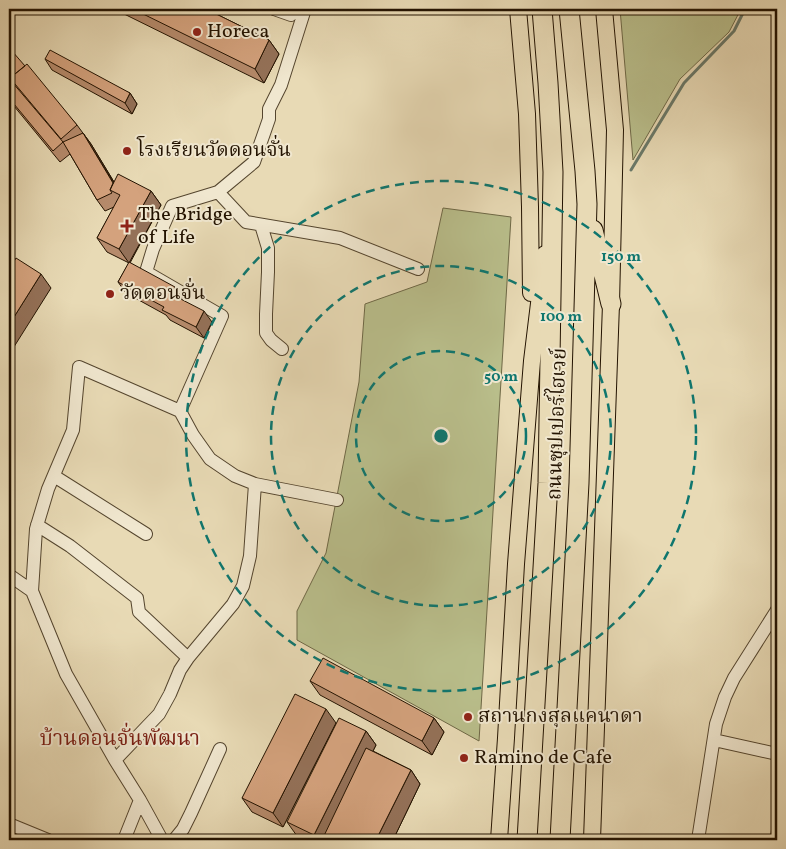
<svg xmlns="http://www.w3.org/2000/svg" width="786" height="849" viewBox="0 0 786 849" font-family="Vollkorn,'Noto Serif Thai',serif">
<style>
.green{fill:#b9be8b;stroke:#6e6846}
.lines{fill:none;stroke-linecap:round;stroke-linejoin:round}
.stream{stroke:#697868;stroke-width:3}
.minor-casing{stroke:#54452e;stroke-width:14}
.major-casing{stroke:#231301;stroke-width:18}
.highway-casing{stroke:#231301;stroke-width:21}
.minor{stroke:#f0e7cf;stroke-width:12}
.major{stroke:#e8dab5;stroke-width:16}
.highway{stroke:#e8dab5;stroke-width:19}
.wall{fill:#b68b6c;stroke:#231301}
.shaded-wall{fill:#947158;stroke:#231301}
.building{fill:#d4a27d;stroke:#231301}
.ring{fill:none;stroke:#0f766e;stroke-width:2.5;stroke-dasharray:9 6}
.poi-dot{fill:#8f2418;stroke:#f0e7cf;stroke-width:2}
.labels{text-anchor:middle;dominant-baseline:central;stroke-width:4;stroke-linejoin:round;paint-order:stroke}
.poi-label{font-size:20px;fill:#231301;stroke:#f0e7cf;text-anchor:start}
.street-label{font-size:20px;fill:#231301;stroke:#f0e7cf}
.neighbourhood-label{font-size:21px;fill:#7a1f14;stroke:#f0e7cf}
.centre{fill:#0f766e;stroke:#f0e7cf;stroke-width:2.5}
.ring-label{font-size:15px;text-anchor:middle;font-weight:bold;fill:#0f766e;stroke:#f0e7cf;stroke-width:4;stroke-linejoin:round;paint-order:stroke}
</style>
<rect width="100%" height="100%" fill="#e8dab5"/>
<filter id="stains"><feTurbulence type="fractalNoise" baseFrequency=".004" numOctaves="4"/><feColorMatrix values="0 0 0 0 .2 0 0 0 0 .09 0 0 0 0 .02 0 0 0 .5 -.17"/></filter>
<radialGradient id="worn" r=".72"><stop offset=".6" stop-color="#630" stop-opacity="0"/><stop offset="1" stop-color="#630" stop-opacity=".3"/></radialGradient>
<path class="green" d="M620 9H741L729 32 680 79 633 160Z
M443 208 511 217 479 741 297 640V611L326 553 359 382 365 304 427 282Z
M776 798H777V840H770Z"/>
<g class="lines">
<path class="stream" d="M631 170 684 83 734 31 745 9"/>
<defs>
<path id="minor" d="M274 9 291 15
M218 192 246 222 340 238 418 269
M261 225 268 248V272L266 314V333L271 340 282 349
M180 411 222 316 146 272 153 249 172 206 218 192 254 162 269 119V109L281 85 305 9
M180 411 193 435 210 459 235 476 255 484 337 500
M54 476 146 534
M37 525 70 546 137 598 139 612 188 658
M9 575 32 591
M714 740 777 754
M115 760 159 714 170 694 180 670 188 658 233 604 243 586 250 556 255 484
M9 824 48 840
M124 840 140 800
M162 840 140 800 115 760 66 674 32 591 36 529 48 489 73 430 79 367 180 411
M174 840 183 829 191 813 220 749
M698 840 716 724 725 697 734 678 777 610"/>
<path id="major" d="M518 9 527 114 530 207 531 293
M499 840 506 738 516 564 532 361 545 254
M592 840 611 304 615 130 604 9"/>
<path id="highway" d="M593 230 611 304
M527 840 548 483 553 172 548 83 542 9
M560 840 579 483 587 204 585 171 569 9"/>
</defs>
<use href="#minor" class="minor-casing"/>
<use href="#major" class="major-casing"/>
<use href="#highway" class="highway-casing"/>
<use href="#minor" class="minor"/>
<use href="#major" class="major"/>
<use href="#highway" class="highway"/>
</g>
<path class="wall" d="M114 9H206L269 40 279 54 264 83Z
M9 53 25 66 77 125 91 144 114 182 151 191 161 205 130 263 182 298 181 299 212 322 204 338 170 320 166 315 126 293 118 282 129 263 107 252 97 238 114 207 105 211 97 200 70 154 60 162 9 100V84L12 82 9 79Z
M45 59 130 93 137 104 132 114 52 70Z
M310 681 434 718 444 732 432 755 320 695Z
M336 723 283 827 252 812 242 798Z
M366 731 376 745 373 751 411 770 420 784 393 840H306L297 836 287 822Z"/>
<path class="shaded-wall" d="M269 40 279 54 264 83 255 69Z
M130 93 137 104 132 114 125 103Z
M83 133 91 144 123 197V198Z
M151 191 161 205 129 263 119 249Z
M41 274 51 288 12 350 9 345V325Z
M175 287 182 298 178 304 171 294Z
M204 311 212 322 204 338 196 327Z
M326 709 336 723 283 827 273 813Z
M434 718 444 732 432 755 422 741Z
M366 731 376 745 328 840H317L314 835Z
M411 770 420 784 393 840H376Z"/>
<path class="building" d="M133 9H206L269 40 255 69Z
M50 50 130 93 125 103 45 59Z
M12 51 25 66 10 78 12 82 9 78V53Z
M27 64 77 125 61 139 10 78Z
M12 82 63 142 53 151 9 98V84Z
M83 133 113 183 110 190 112 193 97 200 63 142Z
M118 174 151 191 119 249 97 238 120 195 110 190Z
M16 258 41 274 9 325V270Z
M129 262 175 287 171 294 204 311 196 327 162 310 164 307 118 282Z
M323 658 434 718 422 741 310 681Z
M295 694 326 709 273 813 242 798Z
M339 718 366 731 314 835 287 822Z
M366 748 411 770 376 840H322Z"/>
<g class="ring">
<circle cx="441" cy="436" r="85"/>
<circle cx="441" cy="436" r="170"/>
<circle cx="441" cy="436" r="255"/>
</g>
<g class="poi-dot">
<circle cx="197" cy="32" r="5"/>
<circle cx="127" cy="151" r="5"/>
<path d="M124.5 218.5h5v5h5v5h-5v5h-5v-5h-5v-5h5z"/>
<circle cx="110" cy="294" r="5"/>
<circle cx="468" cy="717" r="5"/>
<circle cx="464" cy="758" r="5"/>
</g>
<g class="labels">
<g class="poi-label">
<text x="207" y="32">Horeca</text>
<text x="137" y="151">โรงเรียนวัดดอนจั่น</text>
<text x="138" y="215">The Bridge<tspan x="138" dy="23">of Life</tspan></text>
<text x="120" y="294">วัดดอนจั่น</text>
<text x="478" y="717">สถานกงสุลแคนาดา</text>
<text x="474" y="758">Ramino de Cafe</text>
</g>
<g class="street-label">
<text transform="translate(558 424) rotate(-88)">ถนนซุปเปอร์ไฮเวย์</text>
</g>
<g class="neighbourhood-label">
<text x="120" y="739">บ้านดอนจั่นพัฒนา</text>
</g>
</g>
<circle cx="441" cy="436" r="8" class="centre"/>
<g class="ring-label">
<text x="621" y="261">150 m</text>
<text x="561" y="321">100 m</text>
<text x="501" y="381">50 m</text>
</g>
<rect width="786" height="849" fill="none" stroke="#e8dab5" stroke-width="30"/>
<rect x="10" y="10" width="766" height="829" fill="none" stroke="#231301" stroke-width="2.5"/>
<rect x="15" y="15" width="756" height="819" fill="none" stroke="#231301"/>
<rect width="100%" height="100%" filter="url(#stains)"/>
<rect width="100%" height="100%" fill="url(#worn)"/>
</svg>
